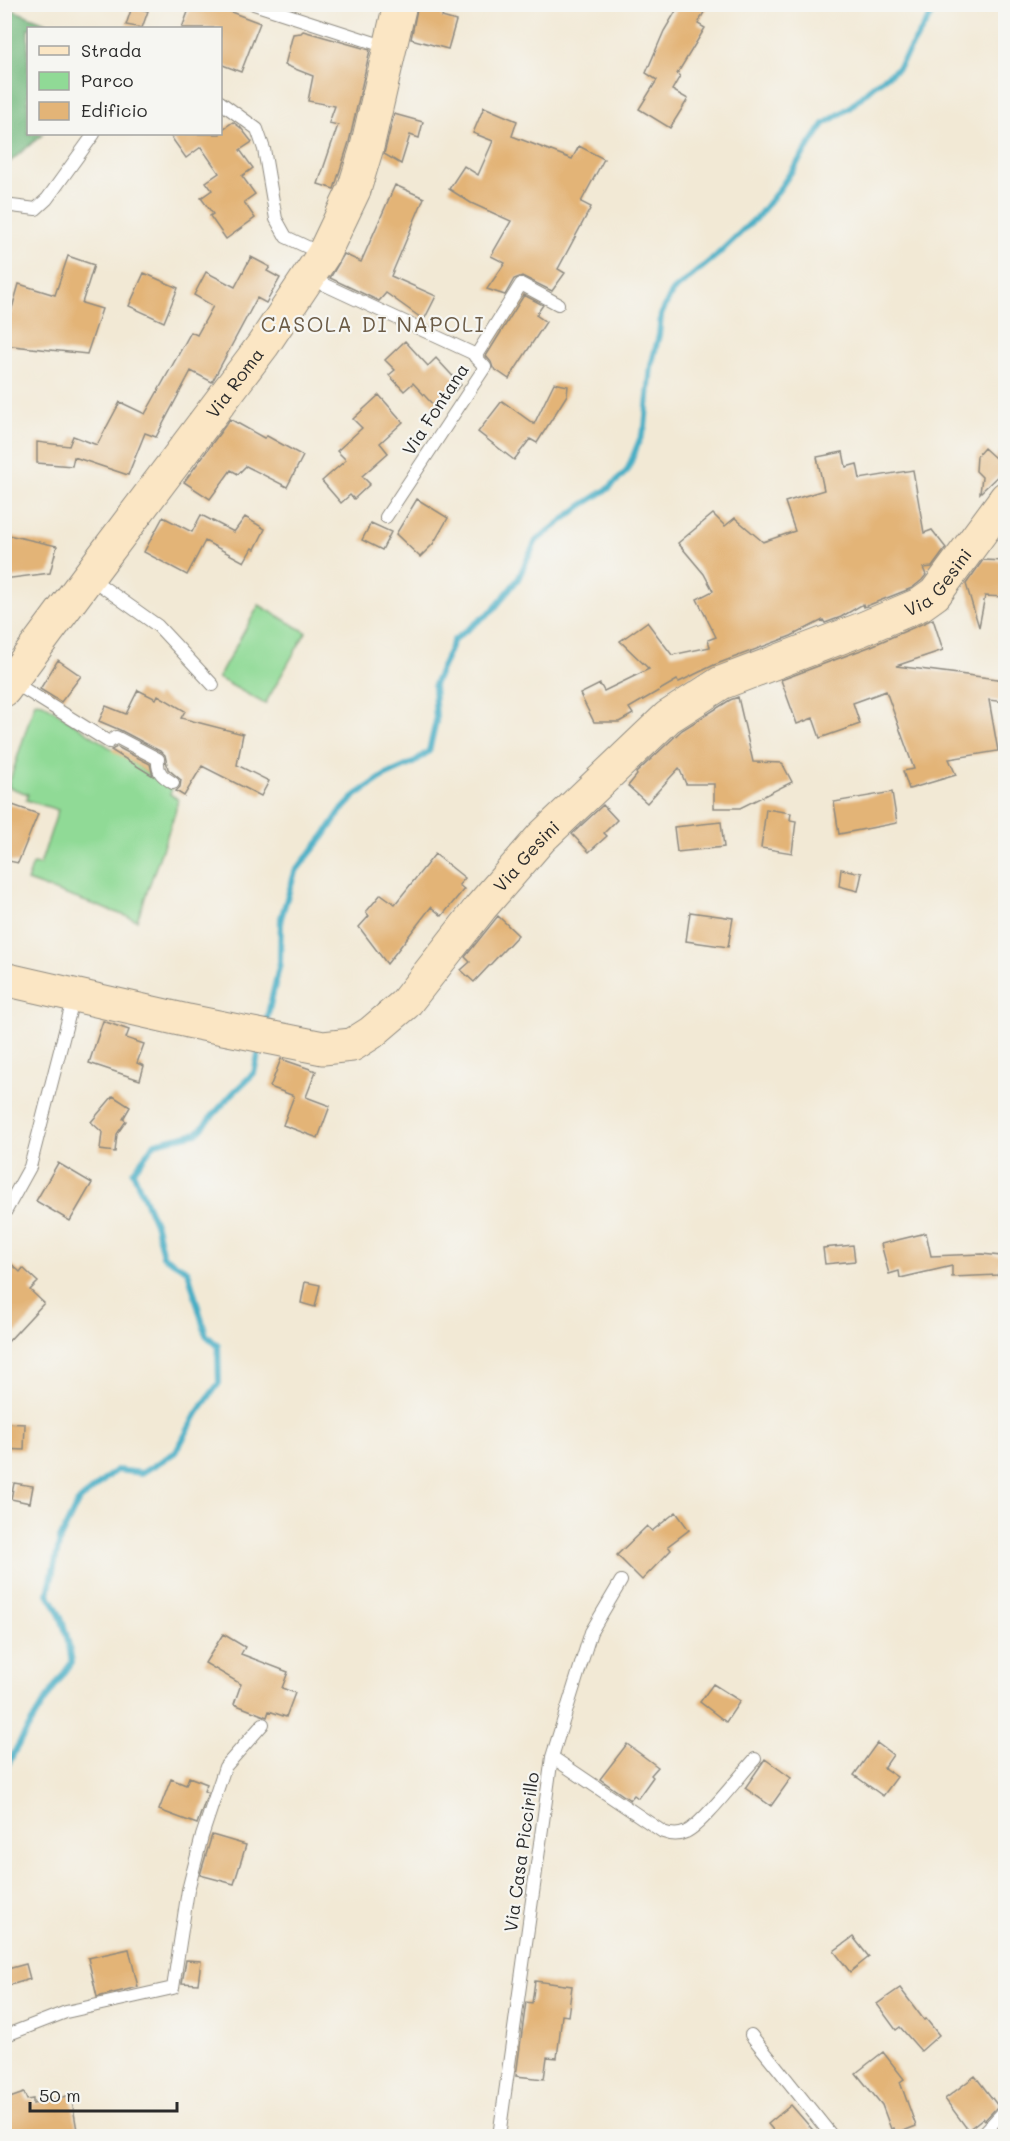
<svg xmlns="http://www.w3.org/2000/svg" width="1010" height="2141" viewBox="0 0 1010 2141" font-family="Mali,sans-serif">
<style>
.green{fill:#90da96;stroke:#5e8260;stroke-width:1.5}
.forest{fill:#74ba7f;stroke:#507255;stroke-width:1.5}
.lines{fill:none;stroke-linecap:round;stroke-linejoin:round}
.stream{stroke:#46aec5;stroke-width:6}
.building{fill:#e3b477}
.lane-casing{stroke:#8e8a80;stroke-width:14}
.secondary-casing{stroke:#8e8a80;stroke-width:35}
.lane{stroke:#fff;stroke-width:12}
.secondary{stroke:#fbe6c4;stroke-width:33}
.labels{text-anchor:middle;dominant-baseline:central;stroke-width:4.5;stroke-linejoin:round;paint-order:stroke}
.street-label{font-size:18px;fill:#2b2b2b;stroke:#f6f6f2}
.quarter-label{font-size:21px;letter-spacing:1.5px;fill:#6b5b46;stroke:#f6f6f2}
</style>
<rect width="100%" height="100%" fill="#f6f6f2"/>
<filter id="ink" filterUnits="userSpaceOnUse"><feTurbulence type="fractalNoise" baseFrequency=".0167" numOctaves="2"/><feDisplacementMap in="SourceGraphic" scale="12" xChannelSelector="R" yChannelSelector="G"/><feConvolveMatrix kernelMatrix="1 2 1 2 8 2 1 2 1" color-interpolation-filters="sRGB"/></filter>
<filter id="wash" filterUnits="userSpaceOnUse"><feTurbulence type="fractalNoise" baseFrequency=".008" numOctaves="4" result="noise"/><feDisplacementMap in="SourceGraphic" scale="24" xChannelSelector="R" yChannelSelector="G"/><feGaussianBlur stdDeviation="1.35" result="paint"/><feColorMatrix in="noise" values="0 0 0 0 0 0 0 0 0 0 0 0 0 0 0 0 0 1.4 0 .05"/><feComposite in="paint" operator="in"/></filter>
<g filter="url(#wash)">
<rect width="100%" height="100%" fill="#f2e9d5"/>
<path class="green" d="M259 605 306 632 265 704 218 678Z
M35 702 43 703 172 789 170 794 178 799 175 813 137 920 27 881 33 864 40 865 58 810 26 800 28 794 8 787Z"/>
<path class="forest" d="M5 7 58 28H28V134H43L5 166Z"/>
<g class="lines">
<path class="stream" d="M265 1027 280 963 281 918 295 872 324 836 340 812 356 795 384 776 413 763 429 751 436 721 434 685 454 640 494 609 518 579 536 541 581 506 609 488 627 471 645 427 651 366 659 335 661 315 672 292 716 256 759 215 778 191 824 124 849 108 873 86 898 68 938 4
M4 1771C24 1733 46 1697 72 1662 68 1638 63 1615 48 1594L60 1539 78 1502 116 1470 142 1473 176 1452 197 1413 219 1383 218 1346 206 1335 188 1271 163 1256 156 1226 133 1172 155 1143 197 1133 232 1094 254 1073 260 1046"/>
</g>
<g id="blocks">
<path class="building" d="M191 4H210L260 23 241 72 220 64V28H182Z
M418 4H445L442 17 456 21 448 49 411 39Z
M680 4H708L698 24 705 28 677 74 680 76 672 90 688 99 670 128 639 109 657 80 646 73 664 31Z
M132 7 148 11 142 28 126 25Z
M303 31 370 50 349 142 334 189 318 184 338 125 329 123 335 106 308 101 313 76 285 65 293 34 301 33Z
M484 107 517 121 512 136 572 159 579 146 604 159 581 202 591 207 558 269 565 273 552 291 522 276 514 279 505 295 487 289 505 263 491 256 511 221 471 203 449 189 464 166 478 175 493 141 473 133Z
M394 114 423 122 419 138 410 135 401 164 384 154Z
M233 122 241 128 252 142 240 150 253 168 242 176 255 194 244 202 255 218 226 239 210 216 213 214 201 198 212 190 206 182 219 173 201 147 186 158 169 134H220V131Z
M395 185 424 198 391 276 436 296 424 320 386 293 379 301 330 278 344 254 361 262Z
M68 256 94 265 82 303 102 309 87 354 4 345V321L8 322 19 284 55 295Z
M251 257 270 267 267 271 280 278 266 303 257 298 212 382 191 371 156 437 145 433 128 475 74 457 72 466 37 463V442L69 446 73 436 97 445 120 402 145 414 191 332 197 335 213 306 194 295 206 272 235 287Z
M144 273 178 288 164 322 129 306Z
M524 295 543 305 536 315 546 322 509 379 493 368 491 362 486 356Z
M405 341 428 366 436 358 461 385 436 408 413 383 404 391 389 375 395 370 385 360Z
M554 383 568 386 567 395 537 443 530 439 514 460 478 432 502 401 534 424Z
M379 395 403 422 380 443 388 453 362 476 370 484 354 499 350 495 341 503 322 481 346 460 337 451 362 428 353 419Z
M230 419 264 438 267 436 303 456 287 487 246 466 238 474 231 470 210 499 184 482Z
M1005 444V469L980 493 982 477 976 471 977 456 984 448 995 458Z
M843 452 846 467 857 464 860 479 913 470 924 533 932 530 946 548 932 567 923 568 926 575 922 580 912 588 869 605 864 607 863 604 841 617 825 623 823 620 791 636 714 665 679 682 677 680 629 708 633 714 619 722H594L580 694 600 684 604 691 649 669 620 641 647 622 672 655 710 647 708 640 716 637 697 599 713 591 704 574 678 543 713 514 725 526 735 518 763 542 795 531 785 502 824 490 817 457Z
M417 499 448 518 433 544 420 557 396 534Z
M201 515 234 532 245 517 265 529 255 549 252 548 244 562 205 541 187 575 144 552 163 517 192 532Z
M371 523 391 532 382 550 362 540Z
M4 534 57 546 50 573 4 579Z
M983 560 1005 561V597L985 596 979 627 966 584Z
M933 619 943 650 896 666 1005 680V702L989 700 998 751 949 759 956 775 909 789 903 771 914 769 886 691 853 703 860 724 820 738 813 718 797 724 781 680 869 647Z
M58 660 81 676 61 702 40 689Z
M138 690 156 699 158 695 185 711 181 718 243 734 237 765 269 781 261 796 202 766 184 796 176 791 180 787 181 780 168 769 165 755 162 752 120 730 99 721 106 706 126 714Z
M738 697 753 762 782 763 792 782 740 808H714V784H686L679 768 647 803 628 786 637 775 636 773 682 730 730 700Z
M117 747 150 764 153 776 111 750Z
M892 792 897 823 839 834 834 802Z
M4 802 38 814 18 863 4 860Z
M603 805 617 820 604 833 607 836 589 852 572 834Z
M766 809 791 813 790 820 796 821 792 853 761 848Z
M721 822 724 847 677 852 674 827Z
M435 854 465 878 459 885 464 889 442 916 431 907 387 964 359 927 369 916 366 912 381 894 395 904Z
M841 869 862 873 858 891 839 886Z
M690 912 733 918 728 947 686 941Z
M498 916 518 935 474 982 461 970 470 962 465 957Z
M103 1021 129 1030 126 1038 144 1044 137 1063 144 1066 140 1080 89 1063Z
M281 1059 316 1071 306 1097 330 1106 318 1138 283 1125 294 1096 270 1087Z
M113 1096 130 1107 123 1119 126 1121 117 1134 115 1152 100 1150 102 1132 91 1122Z
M58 1163 92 1183 70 1221 36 1201Z
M926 1233 931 1256 982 1254 1001 1256 998 1275 952 1277V1266L900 1278 899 1271 889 1274 881 1244Z
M853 1245 855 1261 825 1264 823 1248Z
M4 1257 20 1272 23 1268 38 1282 30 1290 44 1303 4 1346Z
M305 1282 320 1285 315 1307 301 1303Z
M4 1423 25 1424 24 1450 4 1449Z
M14 1483 33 1486 30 1503 11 1499Z
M676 1512 689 1530 668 1546 671 1550 642 1580 617 1555 647 1526 652 1531Z
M223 1634 245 1647 241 1654 288 1672 282 1688 295 1693 286 1717 269 1711 267 1717 234 1704 241 1684 205 1663Z
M713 1684 740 1701 726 1722 700 1702Z
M877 1743 893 1755 884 1768 897 1777 883 1796 854 1775Z
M627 1744 658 1767 651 1775 653 1777 638 1798 634 1795 630 1800 600 1779Z
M765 1759 791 1778 771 1806 745 1788Z
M189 1777 207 1784 204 1791 208 1793 197 1824 159 1810 171 1779 186 1785Z
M212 1835 246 1845 234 1884 200 1875Z
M853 1937 869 1957 850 1972 834 1951Z
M129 1949 138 1987 97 1997 88 1958Z
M186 1960 201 1961 198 1984 182 1983Z
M26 1964 30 1979 4 1987V1970Z
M535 1981 572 1986 568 2016 562 2015 557 2058 547 2057 544 2079 516 2076 526 2002 532 2003Z
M900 1988 924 2020 926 2019 939 2035 921 2051 900 2027 896 2030 877 2004Z
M883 2052 904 2079 900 2082 916 2126 896 2134 894 2128 891 2129 882 2105 856 2073Z
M975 2076 998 2106 985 2120 983 2118 968 2130 945 2099Z
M24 2093 27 2100 33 2099V2104L71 2095 78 2136H4V2100Z
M791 2105 818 2136H778L768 2124Z"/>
</g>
</g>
<g filter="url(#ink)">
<use href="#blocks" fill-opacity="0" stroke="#8e8a80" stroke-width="1.5"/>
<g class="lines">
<defs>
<path id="lane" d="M254 4 390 48
M220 102 257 129 264 149 276 219 286 237 322 254
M4 205 36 209 47 199 94 134
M310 278 472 353 485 367 386 517
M475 357 521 284 558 304
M89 577 158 626 213 685
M13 682 109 742 116 737 158 759C157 773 162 776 173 783
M4 1214 30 1167 74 996
M552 1757 591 1632 621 1581
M751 2035 832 2136
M4 2036 66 2012 173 1988 188 1890 202 1836 225 1767 263 1724
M499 2136 552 1757 663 1832C671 1835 678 1836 686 1832 703 1824 740 1775 755 1759
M985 2136 983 2134 1006 2109"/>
<g id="secondary">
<path id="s1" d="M4 690 88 577 263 345 323 255 354 190 367 147 400 4"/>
<path id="s2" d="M4 979 188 1021 323 1048 352 1045 371 1033 405 1004 481 907 541 838 668 717 721 683 862 629 921 604 935 594 1006 498"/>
</g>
</defs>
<use href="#lane" class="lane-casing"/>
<use href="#secondary" class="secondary-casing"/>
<use href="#lane" class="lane"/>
<use href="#secondary" class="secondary"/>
</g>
</g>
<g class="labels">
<g class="street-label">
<text stroke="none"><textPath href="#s1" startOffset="384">Via Roma</textPath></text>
<text transform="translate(435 409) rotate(-57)">Via Fontana</text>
<text stroke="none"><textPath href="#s2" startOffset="1118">Via Gesini</textPath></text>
<text stroke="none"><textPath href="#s2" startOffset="614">Via Gesini</textPath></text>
<text transform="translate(521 1852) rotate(-82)">Via Casa Piccirillo</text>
</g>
<g class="quarter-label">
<text x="373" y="323">CASOLA DI NAPOLI</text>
</g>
</g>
<rect width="1010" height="2141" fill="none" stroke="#f6f6f2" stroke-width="24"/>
<rect x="27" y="27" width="195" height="108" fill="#f6f6f2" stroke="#a5a5a2" stroke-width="1.5"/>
<rect x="39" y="46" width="30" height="9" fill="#fbe6c4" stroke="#a5a5a2" stroke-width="1.5"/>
<text x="81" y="57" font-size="18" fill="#2b2b2b">Strada</text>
<rect x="39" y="72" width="30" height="18" fill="#90da96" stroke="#a5a5a2" stroke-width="1.5"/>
<text x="81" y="87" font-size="18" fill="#2b2b2b">Parco</text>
<rect x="39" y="102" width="30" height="18" fill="#e3b477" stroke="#a5a5a2" stroke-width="1.5"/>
<text x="81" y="117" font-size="18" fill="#2b2b2b">Edificio</text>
<path d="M30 2102v9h147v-9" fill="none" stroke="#2b2b2b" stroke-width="3"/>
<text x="39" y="2102" font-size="18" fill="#2b2b2b" stroke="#f6f6f2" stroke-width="4.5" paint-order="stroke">50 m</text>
</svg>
